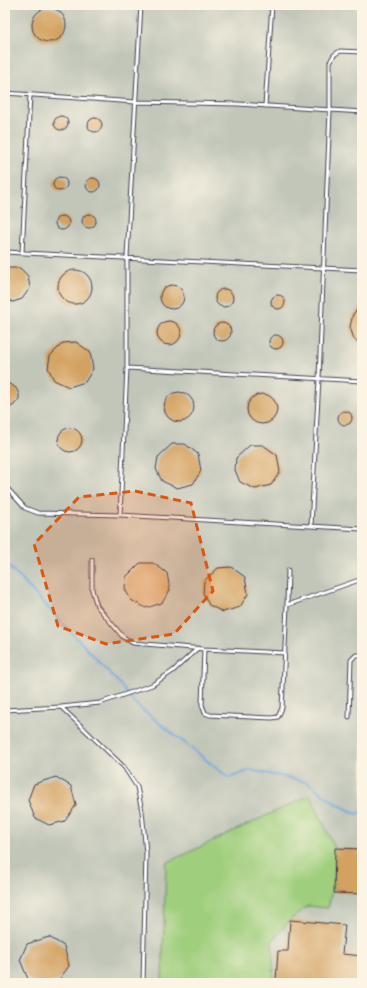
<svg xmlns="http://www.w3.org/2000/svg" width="367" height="988" viewBox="0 0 367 988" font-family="'IM FELL English',serif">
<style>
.industrial{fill:#c1c6b9}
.green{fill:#9fce7c;stroke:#60785c}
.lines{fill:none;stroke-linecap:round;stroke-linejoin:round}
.stream{stroke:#6ea7dd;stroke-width:2}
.building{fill:#d3a161}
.service-casing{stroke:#414051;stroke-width:5}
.service{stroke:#fff;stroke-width:3}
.marked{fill:#de560e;fill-opacity:0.2;stroke:#de560e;stroke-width:3;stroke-dasharray:8 5;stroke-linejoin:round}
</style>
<rect width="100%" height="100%" fill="#fcf5e5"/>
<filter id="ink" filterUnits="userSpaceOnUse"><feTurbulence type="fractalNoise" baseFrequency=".025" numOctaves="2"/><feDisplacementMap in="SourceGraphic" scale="8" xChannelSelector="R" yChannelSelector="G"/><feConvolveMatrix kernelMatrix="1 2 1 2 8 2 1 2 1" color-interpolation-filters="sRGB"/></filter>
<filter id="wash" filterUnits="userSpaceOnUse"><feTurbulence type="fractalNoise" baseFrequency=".012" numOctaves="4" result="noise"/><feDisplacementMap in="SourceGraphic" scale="16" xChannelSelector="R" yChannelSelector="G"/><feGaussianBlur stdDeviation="0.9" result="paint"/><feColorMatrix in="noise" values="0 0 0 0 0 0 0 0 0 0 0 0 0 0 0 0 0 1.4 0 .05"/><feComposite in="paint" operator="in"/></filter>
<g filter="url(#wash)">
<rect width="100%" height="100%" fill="#f2e8cc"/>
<path class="industrial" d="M5 5H362V983H5Z"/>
<path class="green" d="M310 795 335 848 334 883 328 908 308 906 290 920 272 941 274 983H162L166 863Z"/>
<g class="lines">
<path class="stream" d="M5 562 119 683 134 703 229 778 251 770 307 782 335 803 357 814 362 812"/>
</g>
<g id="blocks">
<path class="building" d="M32 25a17 17 0 1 1 34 0a17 17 0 1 1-34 0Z
M54 123a7 7 0 1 1 14 0a7 7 0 1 1-14 0Z
M88 125a7 7 0 1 1 14 0a7 7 0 1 1-14 0Z
M53 184a7 7 0 1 1 14 0a7 7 0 1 1-14 0Z
M86 185a7 7 0 1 1 14 0a7 7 0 1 1-14 0Z
M82 221a7 7 0 1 1 14 0a7 7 0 1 1-14 0Z
M55 223a7 7 0 1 1 14 0a7 7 0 1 1-14 0Z
M7 268H20L28 276 30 288 22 299 13 302 5 299V269Z
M58 287a17 17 0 1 1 34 0a17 17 0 1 1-34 0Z
M160 297a12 12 0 1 1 24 0a12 12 0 1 1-24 0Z
M215 298a9 9 0 1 1 18 0a9 9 0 1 1-18 0Z
M271 302a7 7 0 1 1 14 0a7 7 0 1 1-14 0Z
M362 305V345L354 339 350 327 353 314Z
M157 333a12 12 0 1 1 24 0a12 12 0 1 1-24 0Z
M213 332a9 9 0 1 1 18 0a9 9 0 1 1-18 0Z
M269 342a7 7 0 1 1 14 0a7 7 0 1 1-14 0Z
M76 342 90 352 93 369 85 382 69 387 54 380 48 368 50 356 63 343Z
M5 384H10L16 388 19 394V399L14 405 9 408H5Z
M164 407a15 15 0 1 1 30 0a15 15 0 1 1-30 0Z
M247 409a15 15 0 1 1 30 0a15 15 0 1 1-30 0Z
M338 418a7 7 0 1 1 14 0a7 7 0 1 1-14 0Z
M58 440a12 12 0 1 1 24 0a12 12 0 1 1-24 0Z
M172 444H185L198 454 201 471 193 484 177 488 162 481 156 469 158 457Z
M250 445H263L277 455 280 472 271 485 255 489 240 482 235 470 236 458Z
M140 563H153L167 573 170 590 162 603 146 608 131 600 125 589 126 577Z
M231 567 245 577 248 594 240 607 223 612 209 605 203 593 204 581 218 568Z
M56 777 71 786 76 805 65 821 49 825 35 818 28 800 34 784Z
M335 848 362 849V894L334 893Z
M290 920 345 925 342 954 362 956V983H317L276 981 278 951H288Z
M49 937 64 946 69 966 58 981 50 983H37L28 979 20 960 27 944Z"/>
</g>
</g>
<g filter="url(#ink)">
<use href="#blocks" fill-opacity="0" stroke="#414051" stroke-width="1"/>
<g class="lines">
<defs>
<path id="service" d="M5 93 135 102 238 104 362 112
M265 106 272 5
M5 252 362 270
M22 253 30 95
M127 368 362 381
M5 486 25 508 38 513 120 515 362 529
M120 515 127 368V257L141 5
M311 526 319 379 330 110V62L334 55 340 51 362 52
M92 560V590L97 606 123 637 133 643 204 649 285 653
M287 605 288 570
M204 649 202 705 205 713 210 715 272 718 278 717 282 708 287 605 362 579
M61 707 100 703 152 685 173 671 198 648
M5 710 61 707 124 767 137 787 142 811 146 853 143 983
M349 717 351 660 356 655H362"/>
</defs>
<use href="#service" class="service-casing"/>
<use href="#service" class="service"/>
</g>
</g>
<path class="marked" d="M135 491 191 503 213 591 174 634 106 644 58 626 34 544 79 497Z"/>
<rect width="367" height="988" fill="none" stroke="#fcf5e5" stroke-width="20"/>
</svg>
